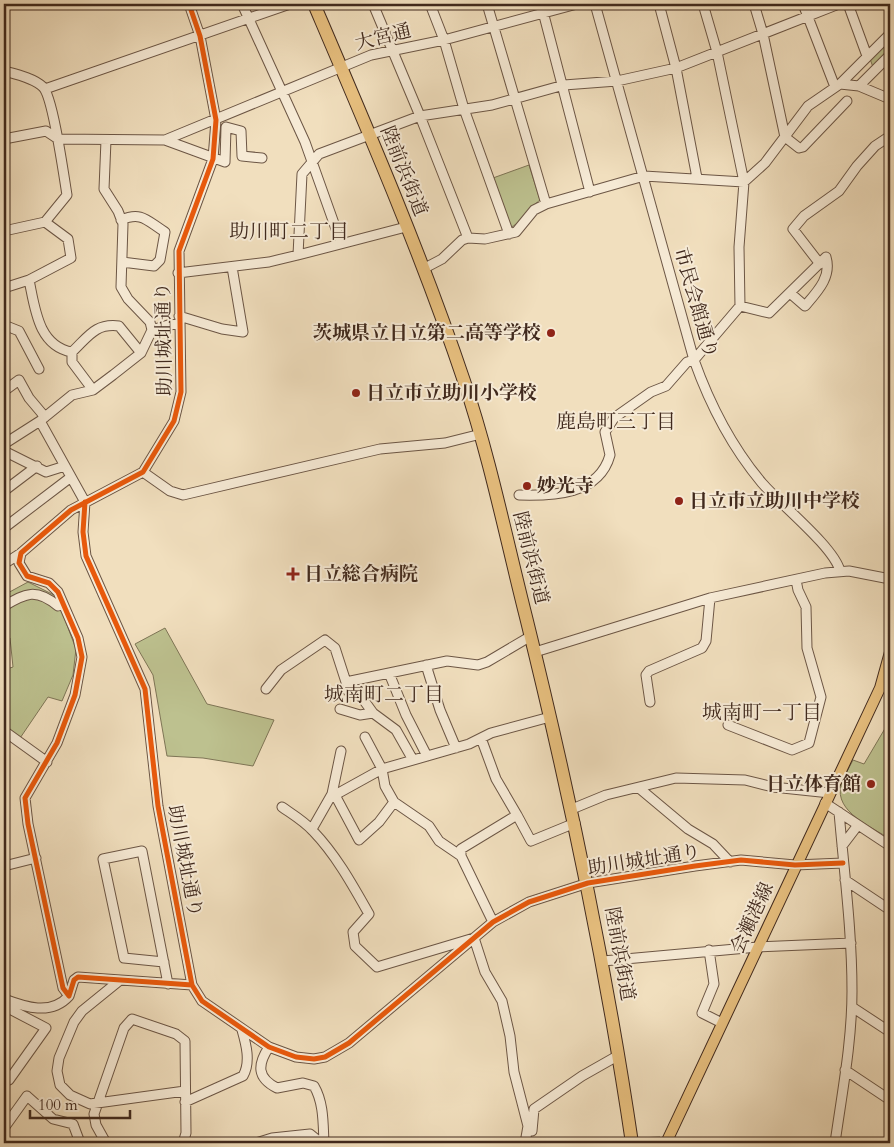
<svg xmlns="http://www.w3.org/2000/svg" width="894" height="1147" viewBox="0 0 894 1147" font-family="Cardo,'Noto Serif JP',serif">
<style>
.green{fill:#bdc18f;stroke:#7e7556}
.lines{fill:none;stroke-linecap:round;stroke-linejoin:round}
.minor-casing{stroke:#6c5645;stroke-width:11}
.major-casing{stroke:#40291d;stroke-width:12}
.highway-casing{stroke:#40291d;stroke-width:14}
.minor{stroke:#f6ead5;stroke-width:9}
.major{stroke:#e8c07f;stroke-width:10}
.highway{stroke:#e8c07f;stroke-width:12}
.cycleway-casing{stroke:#f6ead5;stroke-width:8}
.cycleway{stroke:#e8590c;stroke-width:5}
.poi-dot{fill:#8f2418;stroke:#f6ead5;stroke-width:2}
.labels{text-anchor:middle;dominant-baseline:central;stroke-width:4;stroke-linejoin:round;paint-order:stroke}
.street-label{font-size:19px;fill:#40291d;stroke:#f6ead5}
.poi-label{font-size:19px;font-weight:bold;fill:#40291d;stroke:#f6ead5;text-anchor:start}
.neighbourhood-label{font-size:20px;fill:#40291d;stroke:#f6ead5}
</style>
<rect width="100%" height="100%" fill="#f1dfbe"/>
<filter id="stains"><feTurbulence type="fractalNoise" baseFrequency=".004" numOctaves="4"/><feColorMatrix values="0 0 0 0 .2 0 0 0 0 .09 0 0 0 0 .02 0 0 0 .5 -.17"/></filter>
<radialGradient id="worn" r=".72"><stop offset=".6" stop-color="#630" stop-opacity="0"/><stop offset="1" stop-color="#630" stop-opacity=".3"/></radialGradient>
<path class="green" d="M890 35V53L874 70 869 56Z
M529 165 540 200C529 208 521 224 509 228L493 178Z
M28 582 56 596 76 649 73 675 62 701 48 697 16 744 4 734V670L13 667 10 638 4 636V595Z
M165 628 207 704 274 720 253 766 203 758 167 756 153 675 135 644Z
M890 720V839C872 827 834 812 841 785 844 776 849 768 853 760L864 764Z
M660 1137 663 1143H638V1138Z"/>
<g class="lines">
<defs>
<path id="minor" d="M189 4 200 36 216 120 213 159 179 251 181 392 174 421 143 472 71 510 21 553 19 563 27 576 49 583 58 592 78 638 82 657 75 695 57 743 25 798 28 824 63 988 69 996 74 980 78 977 192 985
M242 4 305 142 341 243
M373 4 420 116 468 238
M430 4 444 40 464 109 509 234
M487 4 546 204
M541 4 590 192
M595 4 694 360C710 405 731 446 762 483 781 505 834 547 840 571
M659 4 676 68 697 178
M754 4 763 34 785 137 799 148 803 147 847 101
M803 4 835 87
M848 4 867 56
M4 71C15 74 34 78 43 87 53 97 64 177 67 195L45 222 4 231
M840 84 859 86 890 99
M859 86 890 55
M45 89 290 4
M4 139 46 131 58 139 165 140 371 55 444 40 577 4
M106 140 104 189 118 211 123 224 121 287 128 299 150 322 152 330
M165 140 225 162 226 127 241 131 242 156 262 158
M121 220C142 211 147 221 165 232L160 260 154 266 122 262
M45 222 68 239 71 258 29 280C35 308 38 346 72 352
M298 255 406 227
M820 264 793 229 804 216 839 191 857 166 875 146 890 136
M423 269 442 259 462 240 468 238 485 239 516 232 534 210 546 204 644 176 744 182 765 163 808 106 840 84 890 34
M178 273 269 262 298 255 302 174 319 154 420 116 492 105 564 85 617 81 676 68 839 4
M4 288 29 280
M740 306 769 313 826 257C832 277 817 292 805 306L790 293
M179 316 222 329 243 332 232 267
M4 325 19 331 39 369
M93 390 72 362V352C88 337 95 323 119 326L141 353
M4 391 19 380 29 398 45 417
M40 421 85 502
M4 444 40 421 72 395 93 390 113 375 141 353 152 330 168 325 179 324
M4 451 46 472 65 466
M143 472 170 491 183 495 380 449 445 443 481 434
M4 491 37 466
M519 495C553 496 599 495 610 455L605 432 614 418 651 392 666 386 687 362 694 360 740 306 739 247 744 182 717 52 703 4
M85 502 83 532 86 556 145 689 158 806 192 985 202 1001 269 1047 296 1057 314 1059 325 1057 349 1043 493 922 529 902 588 883 695 866 741 860 795 865 843 863
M4 528 71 477
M4 564 21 553
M4 606C26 593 36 588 58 606L63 604
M535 652 710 598 825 573 849 571 890 579
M426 665 440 710 456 748
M389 673 406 715 427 756
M266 689 281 670 325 640 335 648 346 682 447 661 478 665 487 662 531 636
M348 691 360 695 373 713 396 730 413 760
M650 702 646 675 649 671 702 648 706 641 710 598
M340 709 360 715 373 713
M728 725 792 750 809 743 821 697 807 648 806 607 798 590 796 580
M4 731 47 762
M365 737 382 769 469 744 491 733 550 717
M481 738 496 779 517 815
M639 788 688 829 713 844 730 862
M333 790 335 795 359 840 379 822 394 802 385 786 382 769 335 795
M394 802 429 826 439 841 461 856
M825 803 890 846
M282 807C292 814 304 821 313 831 336 855 352 884 369 914L353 932 355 946 377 967 474 938 485 972 502 1001 510 1036 514 1072 528 1126 525 1143
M572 809 606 795 676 778 745 780 773 787 830 793
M312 829 332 794 341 751
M842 846 858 825
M4 866 36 858
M845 880 890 910
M493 922 461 856V849L517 815 531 841 575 823
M709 950 714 984 702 1013 722 1023
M603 961 758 947 851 943
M164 962 124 958 103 859 142 851 168 984
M119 981 82 1011 74 1022 59 1058 57 1071 60 1085 70 1095 90 1104 185 1091
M4 999C25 1007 51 1016 69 996
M4 1006 46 1028 9 1080
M852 1007 890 1032
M269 1047C257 1065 257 1078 277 1088L303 1083 314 1086C324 1103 323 1124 324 1143
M845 1070 890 1100
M185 1102 243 1076C251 1062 246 1044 242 1030
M4 1128 27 1096 53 1119 73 1124 79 1140 71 1143
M532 1131 534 1109 582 1076 619 1055
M4 1141 6 1143
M106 1143 96 1125 94 1114 124 1028 132 1019 176 1034 185 1041 186 1133 183 1143
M256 1143 272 1138 310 1134 321 1143
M835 1143C842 1093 852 1042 852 991 852 931 844 871 839 812"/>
<path id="major" d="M666 1143 880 688 890 652"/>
<path id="highway" d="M314 4C367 128 421 253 464 381 490 458 506 538 526 617 569 791 606 966 632 1143"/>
</defs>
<use href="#minor" class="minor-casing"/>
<use href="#major" class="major-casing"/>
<use href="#highway" class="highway-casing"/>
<use href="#minor" class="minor"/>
<use href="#major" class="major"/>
<use href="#highway" class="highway"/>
<defs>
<path id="cycleway" d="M189 4 200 36 216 120 213 159 179 251 181 392 174 421 143 472 71 510 21 553 19 563 27 576 49 583 58 592 78 638 82 657 75 695 57 743 25 798 28 824 63 988 69 996 74 980 78 977 192 985
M85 502 83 532 86 556 145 689 158 806 192 985 202 1001 269 1047 296 1057 314 1059 325 1057 349 1043 493 922 529 902 588 883 695 866 741 860 795 865 843 863"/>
</defs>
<use href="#cycleway" class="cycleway-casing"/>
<use href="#cycleway" class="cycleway"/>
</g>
<g class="poi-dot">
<circle cx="551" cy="333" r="5"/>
<circle cx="356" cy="393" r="5"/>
<circle cx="527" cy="486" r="5"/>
<circle cx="679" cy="501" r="5"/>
<path d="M290.5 566.5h5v5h5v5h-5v5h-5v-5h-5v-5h5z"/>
<circle cx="871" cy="784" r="5"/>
</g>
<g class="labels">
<g class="street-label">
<text transform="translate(383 37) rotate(-14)">大宮通</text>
<text transform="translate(404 171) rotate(68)">陸前浜街道</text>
<text transform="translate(696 303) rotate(74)">市民会館通り</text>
<text transform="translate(164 339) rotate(-91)">助川城址通り</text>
<text transform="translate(531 558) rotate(76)">陸前浜街道</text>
<text transform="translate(644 860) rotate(-9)">助川城址通り</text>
<text transform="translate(185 861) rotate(79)">助川城址通り</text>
<text transform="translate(752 918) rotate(-65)">会瀬港線</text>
<text transform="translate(620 954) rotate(80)">陸前浜街道</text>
</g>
<g class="poi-label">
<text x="541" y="333" text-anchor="end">茨城県立日立第二高等学校</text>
<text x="366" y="393">日立市立助川小学校</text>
<text x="537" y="486">妙光寺</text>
<text x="689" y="501">日立市立助川中学校</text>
<text x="304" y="574">日立総合病院</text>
<text x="861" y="784" text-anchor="end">日立体育館</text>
</g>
<g class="neighbourhood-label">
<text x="289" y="231">助川町二丁目</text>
<text x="616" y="421">鹿島町三丁目</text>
<text x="384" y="694">城南町二丁目</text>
<text x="762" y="712">城南町一丁目</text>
</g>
</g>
<rect width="894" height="1147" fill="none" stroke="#f1dfbe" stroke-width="20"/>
<rect x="5" y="5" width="884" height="1137" fill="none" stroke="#40291d" stroke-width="2.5"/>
<rect x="10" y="10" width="874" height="1127" fill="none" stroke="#40291d"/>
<path d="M30 1110v8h100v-8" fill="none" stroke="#40291d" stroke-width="2.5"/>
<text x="38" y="1110" font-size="15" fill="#40291d" stroke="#f6ead5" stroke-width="4" paint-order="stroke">100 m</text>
<rect width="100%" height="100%" filter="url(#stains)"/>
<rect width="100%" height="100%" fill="url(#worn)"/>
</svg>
